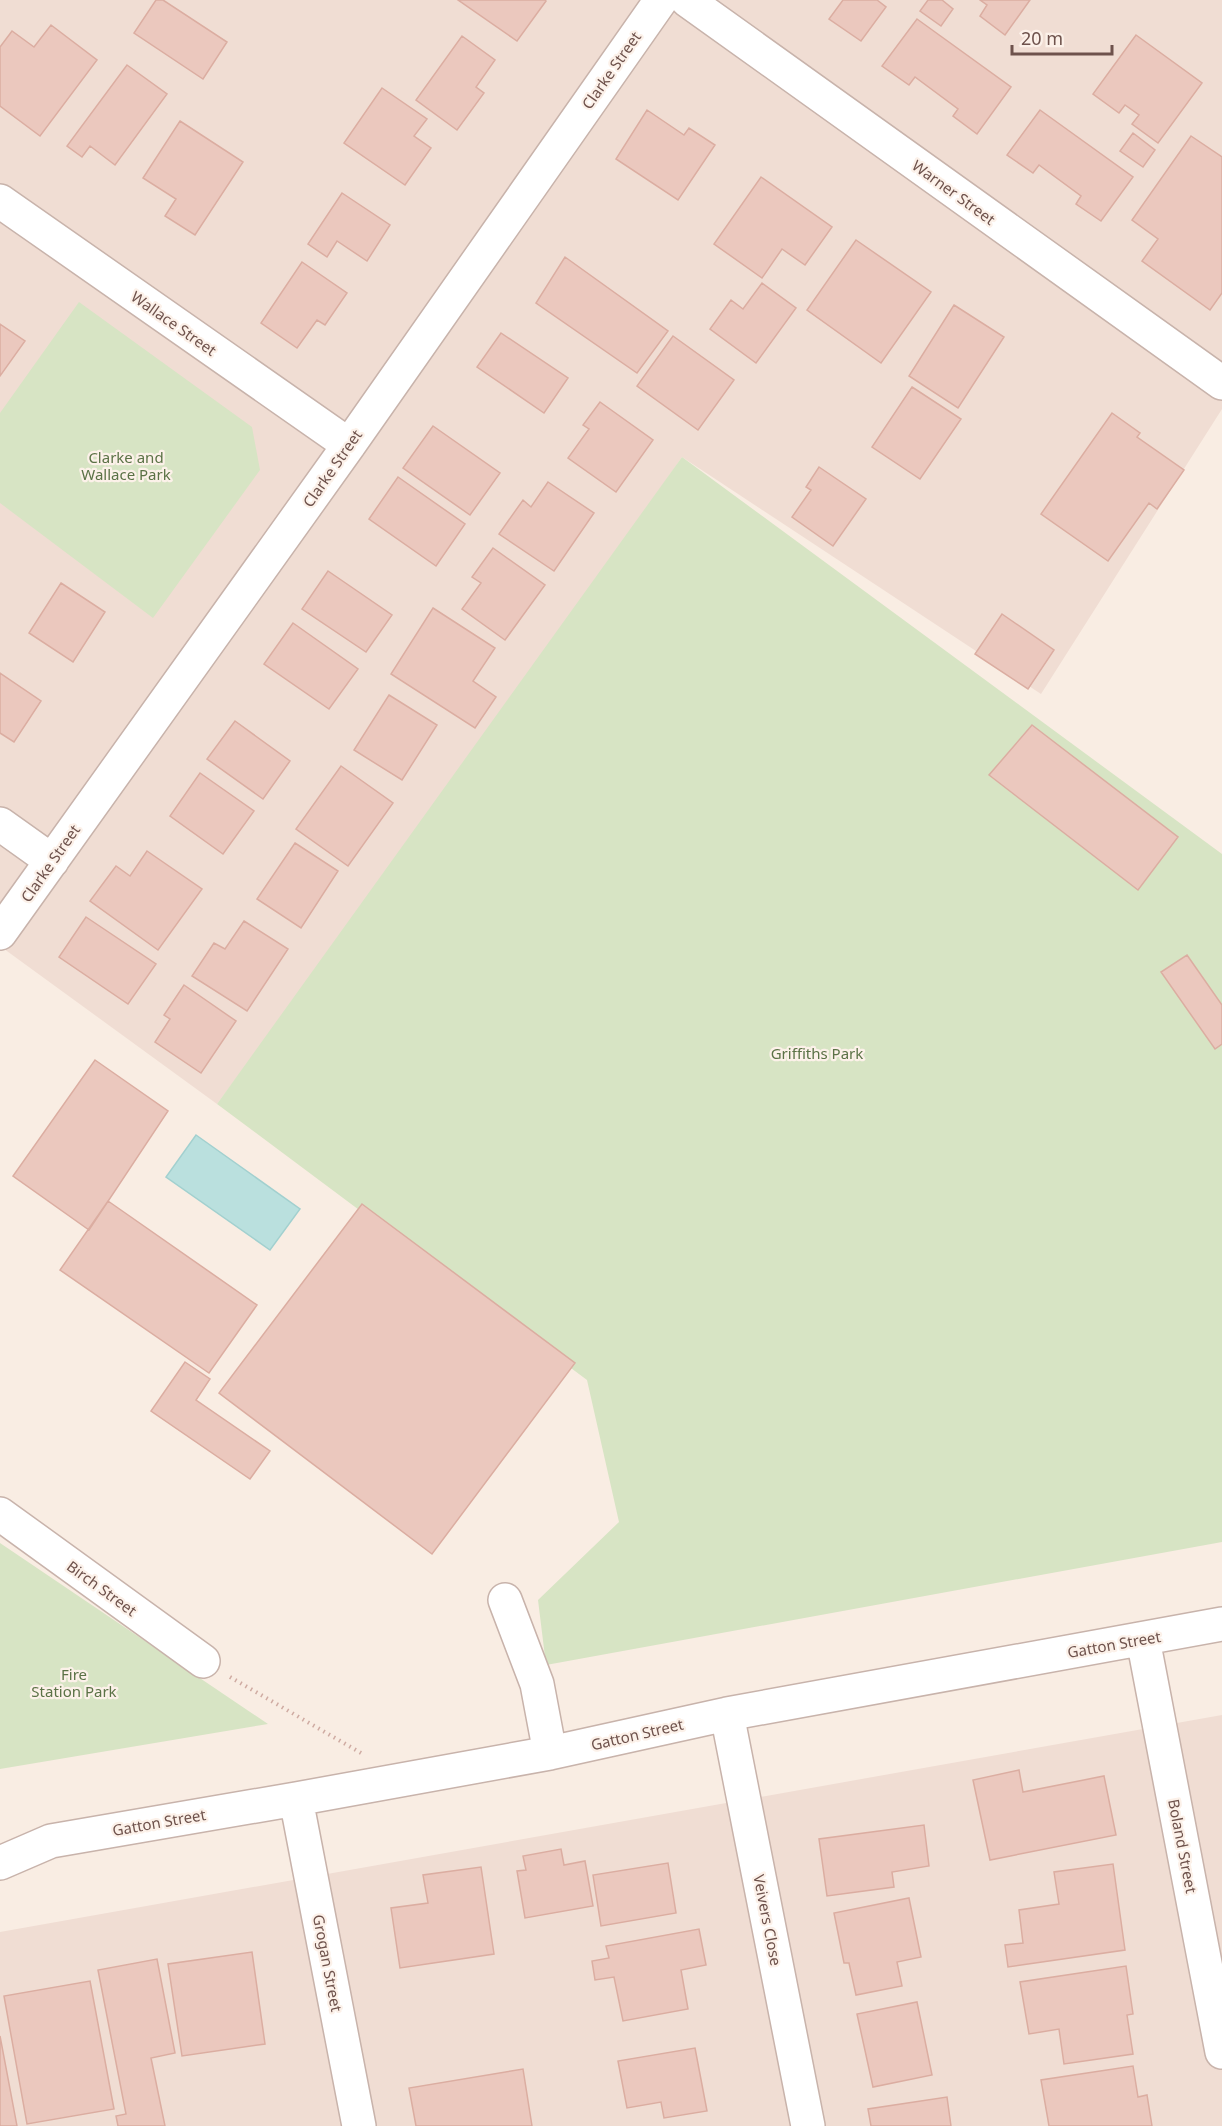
<svg xmlns="http://www.w3.org/2000/svg" width="1222" height="2126" viewBox="0 0 1222 2126" font-family="'Noto Sans',sans-serif">
<style>
.residential{fill:#f0ddd3}
.green{fill:#d7e4c4}
.water{fill:#bae0de;stroke:#a2d0cf;stroke-width:1.5}
.building{fill:#ebc8be;stroke:#dbada1;stroke-width:1.5}
.lines{fill:none;stroke-linecap:round;stroke-linejoin:round}
.minor-casing{stroke:#c8b3ab;stroke-width:36}
.path{stroke:#cfaba2;stroke-width:4;stroke-dasharray:1.5 4.5;stroke-linecap:butt}
.minor{stroke:#fff;stroke-width:33}
.labels{text-anchor:middle;dominant-baseline:central;stroke-width:4.5;stroke-linejoin:round;paint-order:stroke}
.street-label{font-size:15px;fill:#6e524c;stroke:#fcf1e9}
.park-label{font-size:15px;fill:#5b7246;stroke:#fcf1e9}
</style>
<rect width="100%" height="100%" fill="#f9ede3"/>
<path class="residential" d="M0 0H1222V409L1041 694 682 457 478 753 217 1104 0 946Z
M1222 1715V2126H0V1932Z"/>
<path class="green" d="M79 302 252 427 260 470 153 618 0 503V413Z
M682 457 1222 854V1542L546 1665 538 1600 619 1522 587 1380 217 1104Z
M0 1543 268 1724 0 1769Z"/>
<path class="water" d="M196 1135 300 1209 270 1250 166 1177Z"/>
<path class="building" d="M156 0H163L227 42 203 79 134 33Z
M458 0H545L546 1 517 41Z
M843 0H877L886 7 861 41 829 19Z
M928 0H942L953 9 941 26 920 11Z
M980 0H1030L1005 35 980 16 987 5Z
M917 19 1011 87 977 134 953 116 958 109 915 77 909 85 882 66Z
M51 25 97 60 40 136 0 106V47L12 31 34 47Z
M1136 35 1202 83 1158 143 1132 124 1139 115 1125 105 1119 113 1093 94Z
M462 36 495 60 476 87 484 93 457 130 416 100Z
M127 65 167 94 115 165 90 146 82 157 67 146Z
M382 88 427 119 414 136 431 148 405 185 344 143Z
M647 110 684 135 689 128 715 145 678 200 616 159Z
M1040 110 1133 177 1101 221 1076 204 1081 196 1039 165 1033 173 1007 155Z
M180 121 243 162 195 235 165 216 176 199 143 178Z
M1133 133 1155 150 1143 167 1120 151Z
M1191 136 1222 157V293L1210 310 1142 261 1158 239 1132 220Z
M761 177 832 227 805 265 782 249 762 278 714 244Z
M342 193 390 225 367 261 337 241 327 257 308 244Z
M856 240 931 292 881 363 807 310Z
M565 257 668 331 637 373 536 303Z
M302 262 347 293 325 325 317 320 297 348 261 323Z
M762 283 796 308 756 363 710 329 731 300 743 309Z
M954 305 1004 337 958 408 909 376Z
M0 324 25 341 0 376Z
M501 333 568 378 544 413 477 367Z
M673 336 734 380 698 430 637 386Z
M912 387 961 419 920 479 872 447Z
M600 402 653 440 616 492 568 458 589 429 583 425Z
M1112 413 1140 433 1137 437 1184 470 1157 509 1149 503 1108 561 1041 514Z
M433 426 500 473 470 515 403 468Z
M819 467 866 499 833 546 792 517 811 490 806 487Z
M398 477 465 524 436 566 369 519Z
M548 482 594 513 554 571 499 534 523 500 531 507Z
M493 548 545 585 505 640 462 609 481 583 472 577Z
M328 571 392 615 366 652 302 609Z
M61 583 105 612 73 662 29 633Z
M433 608 495 648 473 681 496 697 475 728 391 674Z
M1002 614 1054 650 1028 689 975 654Z
M293 623 358 669 329 709 264 664Z
M0 673 41 701 14 742 0 733Z
M389 695 437 725 402 780 354 750Z
M235 721 290 761 263 799 207 759Z
M1032 725 1178 837 1138 890 989 775Z
M341 766 393 803 348 866 296 829Z
M200 773 254 811 223 854 170 816Z
M295 843 338 871 301 928 257 899Z
M147 851 202 889 158 950 90 901 116 866 130 876Z
M86 917 156 964 128 1004 59 957Z
M244 921 288 949 247 1011 192 976 214 943 225 949Z
M1187 955 1222 1005V1044L1215 1049 1161 972Z
M184 985 236 1021 201 1073 155 1042 170 1019 164 1015Z
M95 1060 168 1111 89 1230 13 1176Z
M108 1201 257 1305 209 1373 60 1270Z
M362 1204 575 1363 432 1554 219 1393Z
M185 1362 210 1379 196 1400 270 1451 250 1479 151 1411Z
M1019 1770 1023 1792 1104 1776 1116 1835 990 1860 973 1780Z
M924 1825 929 1866 892 1872 894 1887 827 1896 819 1839Z
M561 1849 564 1865 585 1861 593 1906 525 1918 517 1871 526 1870 523 1856Z
M668 1863 676 1913 601 1926 593 1875Z
M1113 1864 1125 1950 1008 1967 1005 1945 1023 1943 1019 1910 1059 1904 1054 1872Z
M481 1867 494 1954 400 1968 391 1908 428 1903 423 1875Z
M909 1898 921 1957 897 1962 902 1986 856 1995 849 1963H844L834 1913Z
M699 1929 706 1965 681 1970 688 2009 623 2021 614 1977 595 1980 592 1961 609 1958 606 1946Z
M252 1952 265 2044 182 2056 168 1964Z
M157 1959 175 2053 151 2058 165 2126H118L116 2116 126 2114 98 1970Z
M1126 1966 1133 2014 1127 2015 1133 2054 1064 2064 1059 2029 1029 2034 1020 1982Z
M90 1981 114 2109 27 2124 4 1996Z
M917 2002 932 2075 873 2087 857 2014Z
M0 2036 17 2126H0Z
M695 2048 707 2111 664 2118 661 2102 627 2108 618 2061Z
M1133 2066 1138 2097 1147 2095 1152 2126H1049L1041 2080Z
M523 2069 532 2126H416L409 2088Z
M947 2097 951 2126H871L868 2109Z"/>
<g class="lines">
<defs>
<path id="minor" d="M687 0 1222 383
M0 201 349 445
M0 824 52 861
M0 933 349 445 661 0
M0 1514 203 1661
M505 1600 537 1684 550 1753
M1143 1639 1222 2052
M727 1714 808 2126
M296 1799 359 2126
M0 1863 51 1841 296 1799 550 1753 727 1714 1222 1624"/>
</defs>
<use href="#minor" class="minor-casing"/>
<path class="path" d="M230 1677 361 1753"/>
<use href="#minor" class="minor"/>
</g>
<g class="labels">
<g class="street-label">
<text transform="translate(611 70) rotate(-55)">Clarke Street</text>
<text transform="translate(954 192) rotate(36)">Warner Street</text>
<text transform="translate(174 323) rotate(35)">Wallace Street</text>
<text transform="translate(332 468) rotate(-55)">Clarke Street</text>
<text transform="translate(50 863) rotate(-55)">Clarke Street</text>
<text transform="translate(102 1588) rotate(36)">Birch Street</text>
<text transform="translate(1114 1644) rotate(-10)">Gatton Street</text>
<text transform="translate(637 1734) rotate(-13)">Gatton Street</text>
<text transform="translate(159 1822) rotate(-10)">Gatton Street</text>
<text transform="translate(1183 1846) rotate(79)">Boland Street</text>
<text transform="translate(768 1920) rotate(79)">Veivers Close</text>
<text transform="translate(328 1963) rotate(79)">Grogan Street</text>
</g>
<g class="park-label">
<text x="126" y="457">Clarke and<tspan x="126" dy="17">Wallace Park</tspan></text>
<text x="817" y="1053">Griffiths Park</text>
<text x="74" y="1674">Fire<tspan x="74" dy="17">Station Park</tspan></text>
</g>
</g>
<path d="M1012 45v9h100v-9" fill="none" stroke="#6e524c" stroke-width="3"/>
<text x="1021" y="45" font-size="18" fill="#6e524c" stroke="#fcf1e9" stroke-width="4.5" paint-order="stroke">20 m</text>
</svg>
